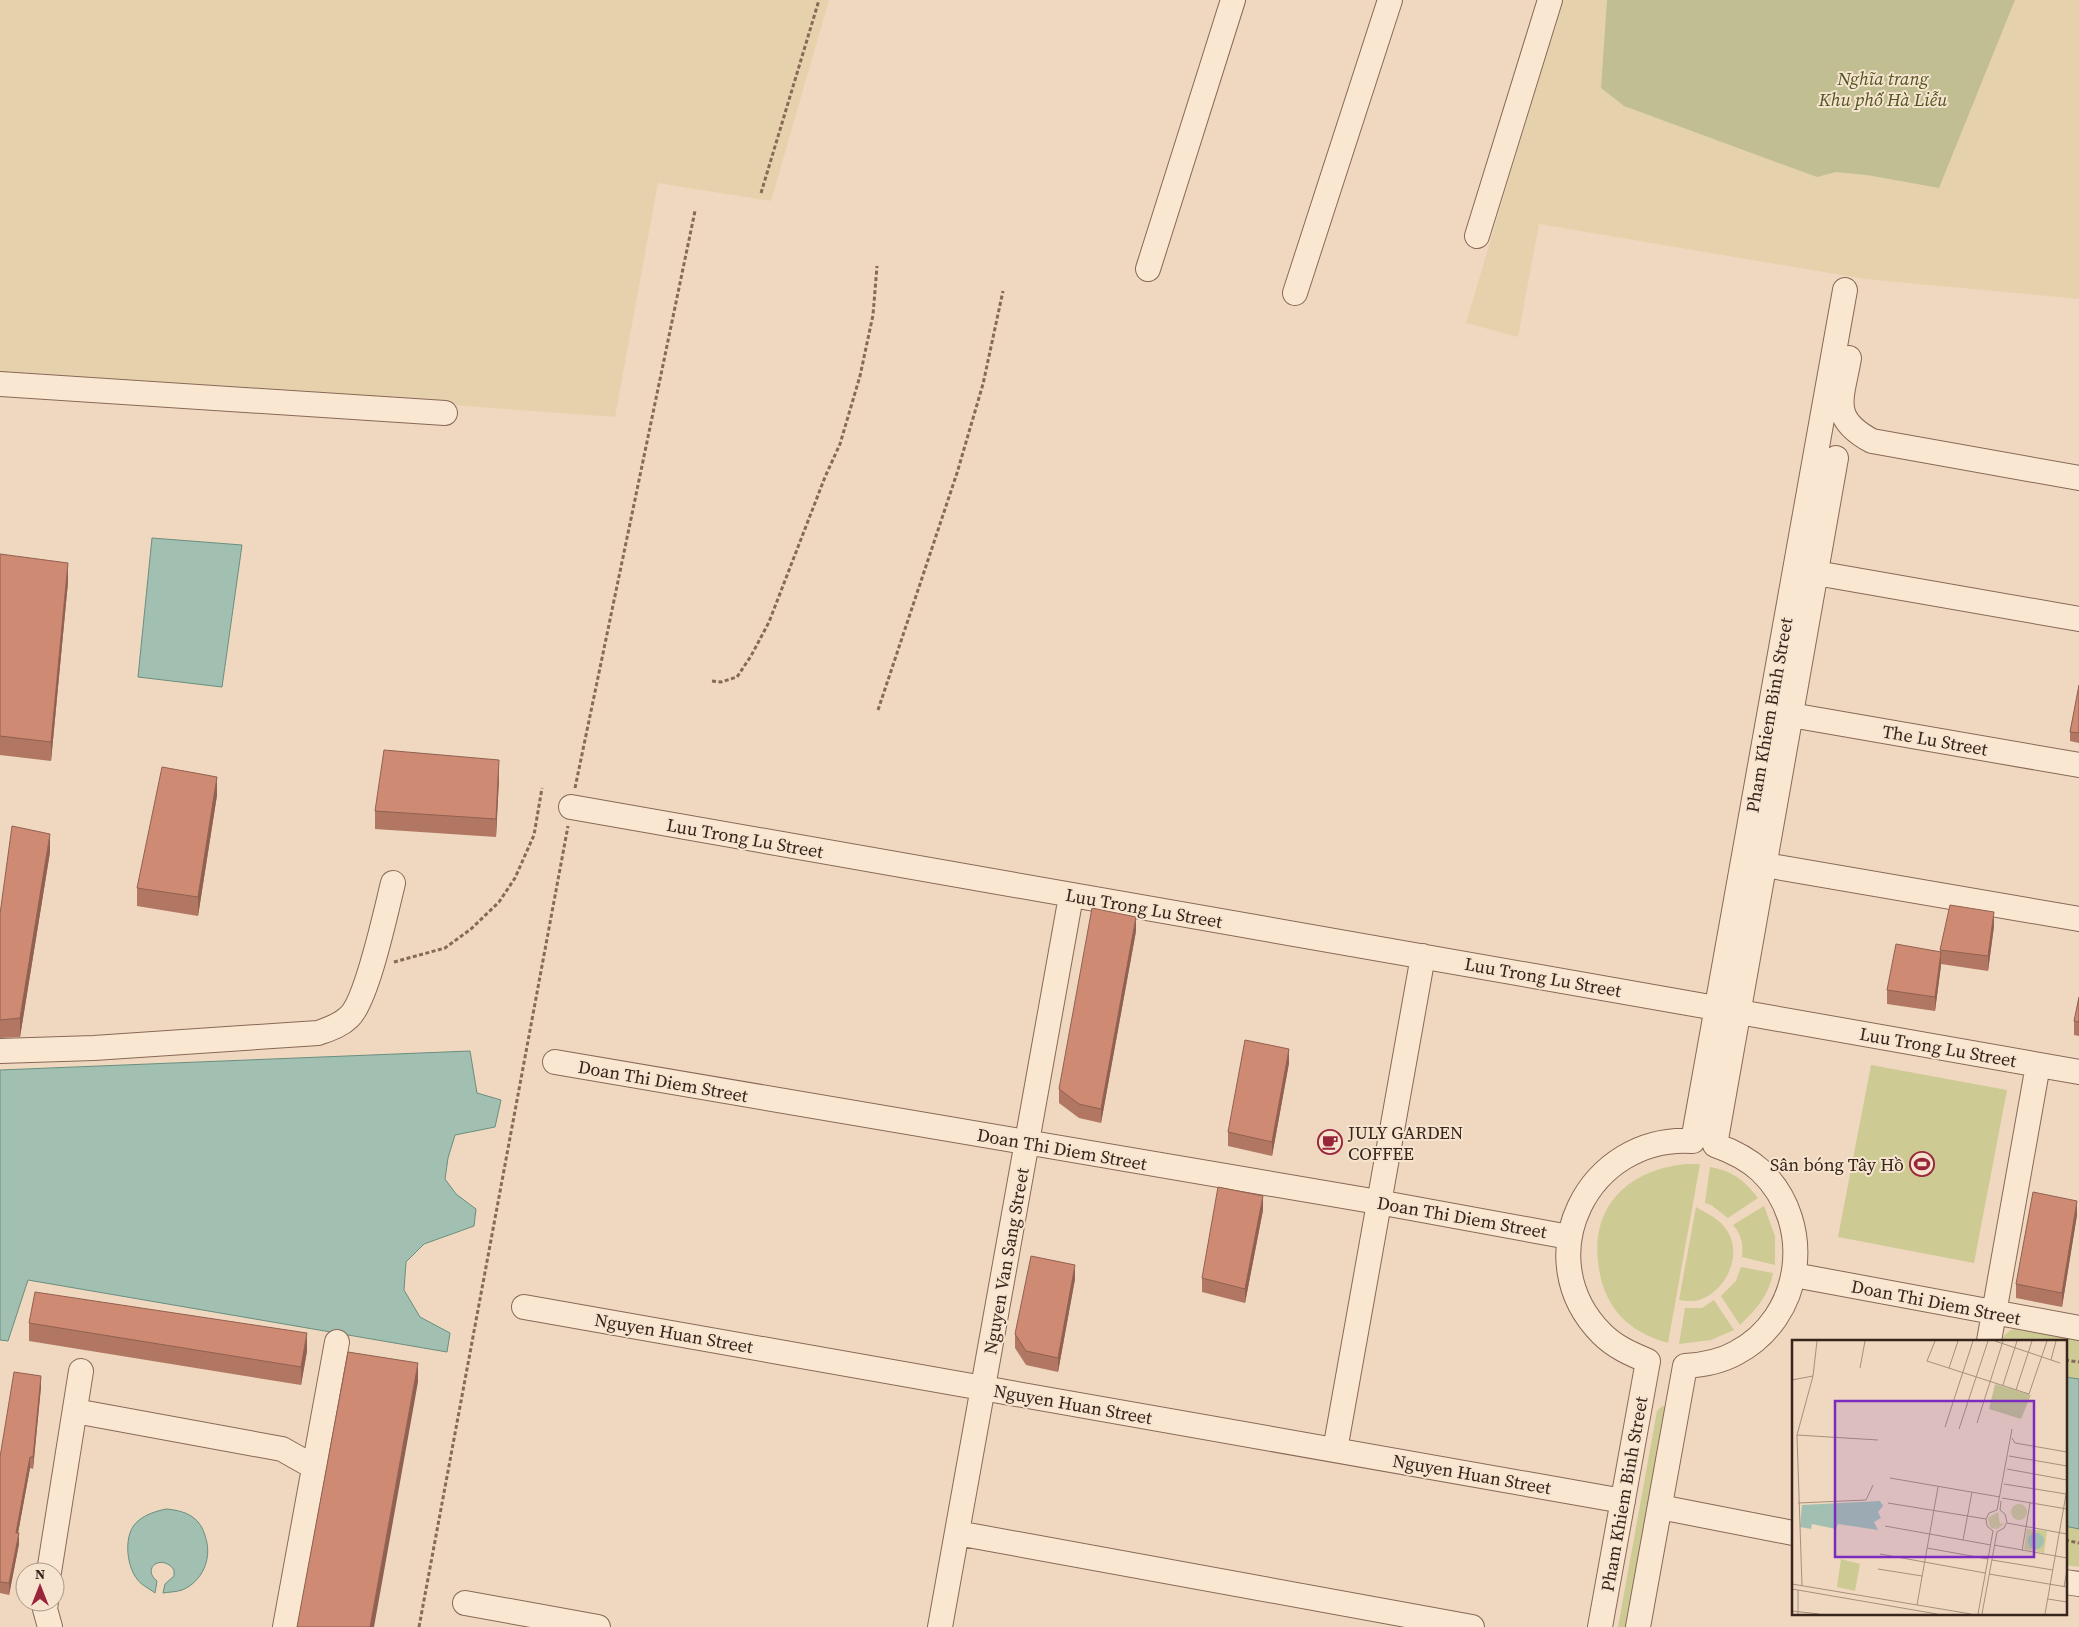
<svg xmlns="http://www.w3.org/2000/svg" width="2079" height="1627" viewBox="0 0 2079 1627" font-family="'Source Serif 4',serif">
<style>
.farmland{fill:#e5d2ac}
.green{fill:#cdca93}
.cemetery{fill:#c1bf92}
.water{fill:#a2c0b2;stroke:#698e7f}
.lines{fill:none;stroke-linecap:round;stroke-linejoin:round}
.minor-casing{stroke:#886857;stroke-width:26}
.path{stroke:#886857;stroke-width:3;stroke-dasharray:4 2.5;stroke-linecap:butt}
.minor{stroke:#fae7d2;stroke-width:24}
.wall{fill:#b17763}
.shaded-wall{fill:#906150}
.building{fill:#ce8a73;stroke:#906150}
.labels{text-anchor:middle;dominant-baseline:central;stroke-width:4;stroke-linejoin:round;paint-order:stroke}
.park-label{font-size:18px;font-style:italic;fill:#505422;stroke:#f6e4ce}
.street-label{font-size:18px;fill:#37241c;stroke:#f6e4ce}
.poi-label{font-size:18px;fill:#37241c;stroke:#f6e4ce;text-anchor:start}
.inset-road{fill:none;stroke:#a5907e;stroke-width:1}
.view{fill:#7b2cbf;fill-opacity:0.15;stroke:#7b2cbf;stroke-width:2.5}
.inset-edge{fill:none;stroke:#37241c;stroke-width:2.5}
</style>
<rect width="100%" height="100%" fill="#efd8bf"/>
<path class="farmland" d="M0 0H829L771 201 658 183 615 417 0 372Z
M1562 0H2079V299L1865 279 1539 224 1518 337 1466 323Z"/>
<path class="green" d="M1871 1065 2007 1090 1974 1263 1838 1237Z
M1686 1164H1700L1668 1343C1626 1331 1603 1306 1598 1262 1591 1204 1631 1169 1686 1164Z
M1710 1167C1733 1171 1744 1180 1758 1198L1728 1218 1711 1205 1705 1203Z
M1764 1206 1775 1236V1265L1742 1257C1743 1245 1742 1235 1733 1225Z
M1696 1207C1704 1212 1715 1217 1722 1224 1745 1248 1730 1287 1702 1299 1695 1302 1686 1301 1679 1300Z
M1741 1267 1773 1273C1769 1295 1756 1310 1740 1325L1721 1296 1736 1281Z
M1714 1300 1734 1330 1711 1340 1679 1344 1685 1308H1702Z
M2024 1326 2079 1337V1567L2065 1565V1341H2000C2007 1331 2012 1328 2024 1326Z
M1662 1406 1666 1407 1628 1627H1618L1657 1411Z"/>
<path class="cemetery" d="M1607 0H2015L1939 188 1867 175 1836 172 1817 177 1624 106 1601 88Z"/>
<path class="water" d="M152 538 242 545 222 687 138 677Z
M470 1051 477 1093 501 1100 495 1127 455 1135 448 1158 445 1179 456 1194 476 1209 474 1226 424 1244 406 1262 404 1290 420 1317 450 1333 447 1352 28 1280 8 1341 0 1340V1070Z
M2065 1377 2079 1379V1529L2065 1526Z
M166 1509C177 1510 187 1512 195 1519 201 1524 204 1531 206 1539 212 1559 202 1582 182 1590 176 1592 169 1592 163 1593L165 1584 174 1576V1570C162 1553 141 1568 157 1581L155 1593C150 1589 141 1585 137 1579 126 1565 123 1533 138 1521 146 1514 157 1511 166 1509Z"/>
<g class="lines">
<defs>
<path id="minor" d="M1477 236 1550 0
M1148 269 1233 0
M1295 293 1390 0
M1849 358C1842 399 1829 418 1872 441L2079 478
M0 384 445 413
M1816 573 2079 619
M1791 715 2079 765
M571 807 1716 1008
M1765 865 2079 919
M1739 1012 2079 1072
M0 1051 94 1048 318 1033C329 1029 340 1026 349 1017 367 1001 386 911 393 883
M555 1062 1378 1202 1569 1237
M1794 1275 2079 1328
M524 1307 1623 1501
M1989 1341 2038 1065
M75 1411 282 1449 305 1462 315 1464
M1335 1450 1423 956
M1660 1507 1793 1533
M957 1533 1472 1627
M49 1572 81 1371
M2065 1582 2079 1584
M46 1602 45 1609 50 1627
M465 1603 598 1627
M285 1627 337 1342
M940 1627 1071 896
M1600 1627 1648 1361C1631 1354 1615 1347 1602 1334 1526 1258 1588 1134 1693 1141L1845 290
M1638 1627 1685 1366C1702 1365 1720 1362 1736 1353 1803 1318 1816 1224 1761 1171 1748 1159 1732 1151 1715 1145L1836 458"/>
</defs>
<use href="#minor" class="minor-casing"/>
<path class="path" d="M761 193 819 0
M712 681 721 682 737 677 751 656 769 622 825 477 840 444 860 376 873 315 877 266
M878 710 957 473 983 384 1003 291
M575 788 695 211
M394 962 445 948 471 929 499 902 515 878 534 835 542 788
M2065 1360 2079 1362
M2065 1540 2079 1543
M419 1627 568 826"/>
<use href="#minor" class="minor"/>
</g>
<path class="wall" d="M0 554 68 582 51 761 0 755Z
M2079 685V743L2070 741V732Z
M499 779 496 837 375 829V811Z
M217 795 198 916 137 906V888Z
M50 852 20 1037 0 1038V914Z
M1994 926 1988 971 1941 964 1935 1011 1887 1004V990L1940 952V950Z
M1136 931 1101 1123 1079 1118 1059 1103V1089Z
M2079 997V1036L2074 1035V1021Z
M1289 1063 1272 1156 1228 1146V1132Z
M1263 1210 1245 1303 1202 1292V1278Z
M2077 1215 2062 1307 2016 1298V1284Z
M1075 1279 1058 1372 1026 1365 1015 1348V1334Z
M29 1323 307 1351 301 1385 29 1341Z
M41 1387 33 1469 30 1468 18 1533 19 1544 9 1595 0 1593V1457Z"/>
<path class="shaded-wall" d="M68 563V582L51 761V742Z
M499 760V779L496 837V819Z
M217 777V795L198 916V897Z
M50 834V852L20 1037V1018Z
M1994 912V926L1988 971V956Z
M1136 917V931L1101 1123V1109Z
M1941 952V966L1935 1011V997Z
M1289 1049V1063L1272 1156V1142Z
M1263 1196V1210L1245 1303V1289Z
M2077 1201V1215L2062 1307V1293Z
M1075 1265V1279L1058 1372V1358Z
M307 1333V1351L301 1385V1367Z
M418 1363V1382L374 1627H370Z
M41 1376V1387L33 1469V1457Z
M30 1457V1468L16 1544V1533Z
M19 1533V1544L9 1595V1583Z"/>
<path class="building" d="M0 554 68 563 51 742 0 736Z
M2079 685V733L2070 732Z
M384 750 499 760 496 819 375 811Z
M162 767 217 777 198 897 137 888Z
M12 826 50 834 20 1018 0 1020V914Z
M1950 905 1994 912 1988 956 1940 950Z
M1092 908 1136 917 1101 1109 1079 1104 1059 1089Z
M1896 944 1941 952 1935 997 1887 990Z
M2079 997V1022L2074 1021Z
M1245 1040 1289 1049 1272 1142 1228 1132Z
M1218 1187 1263 1196 1245 1289 1202 1278Z
M2033 1192 2077 1201 2062 1293 2016 1284Z
M1031 1256 1075 1265 1058 1358 1026 1351 1015 1334Z
M35 1292 307 1333 301 1367 29 1323Z
M348 1352 418 1363 370 1627H297Z
M14 1372 41 1376 33 1457H30L16 1533H19L9 1583 0 1582V1457Z"/>
<defs>
<symbol id="cafe-ring" viewBox="-11 -11 22 22"><circle r="9.5" fill="#f6e4ce" stroke="#98253a" stroke-width="1.5"/><path d="M-5.5-4.5H6V0H3Q3 3.5 0 3.5H-2.5Q-5.5 3.5-5.5 0ZM3-3.2v2h1.7v-2ZM-6 4.5H4V6H-6Z" fill="#98253a"/></symbol>
<symbol id="stadium-ring" viewBox="-11 -11 22 22"><circle r="9.5" fill="#f6e4ce" stroke="#98253a" stroke-width="1.5"/><path d="M0-5a6.5 5 0 1 0 0 10a6.5 5 0 1 0 0-10ZM-3.5-1.8h7v3.6h-7Z" fill="#98253a"/></symbol>
</defs>
<g fill-rule="evenodd">
<use href="#cafe-ring" x="1316" y="1128" width="28" height="28"/>
<use href="#stadium-ring" x="1908" y="1150" width="28" height="28"/>
</g>
<g class="labels">
<g class="park-label">
<text x="1883" y="78">Nghĩa trang<tspan x="1883" dy="21">Khu phố Hà Liễu</tspan></text>
</g>
<g class="street-label">
<text transform="translate(1769 715) rotate(-80)">Pham Khiem Binh Street</text>
<text transform="translate(1935 740) rotate(10)">The Lu Street</text>
<text transform="translate(745 838) rotate(10)">Luu Trong Lu Street</text>
<text transform="translate(1144 908) rotate(10)">Luu Trong Lu Street</text>
<text transform="translate(1543 977) rotate(10)">Luu Trong Lu Street</text>
<text transform="translate(1938 1047) rotate(10)">Luu Trong Lu Street</text>
<text transform="translate(663 1081) rotate(10)">Doan Thi Diem Street</text>
<text transform="translate(1062 1149) rotate(10)">Doan Thi Diem Street</text>
<text transform="translate(1462 1217) rotate(10)">Doan Thi Diem Street</text>
<text transform="translate(1006 1261) rotate(-80)">Nguyen Van Sang Street</text>
<text transform="translate(1936 1302) rotate(11)">Doan Thi Diem Street</text>
<text transform="translate(674 1333) rotate(10)">Nguyen Huan Street</text>
<text transform="translate(1073 1404) rotate(10)">Nguyen Huan Street</text>
<text transform="translate(1472 1474) rotate(10)">Nguyen Huan Street</text>
<text transform="translate(1624 1494) rotate(-80)">Pham Khiem Binh Street</text>
</g>
<g class="poi-label">
<text x="1348" y="1132">JULY GARDEN<tspan x="1348" dy="21">COFFEE</tspan></text>
<text x="1904" y="1164" text-anchor="end">Sân bóng Tây Hồ</text>
</g>
</g>
<g transform="translate(1792 1340)">
<rect width="275" height="275" fill="#efd8bf"/>
<path d="M219 172a8 8 0 1 1 16 0a8 8 0 1 1-16 0ZM206 172 208 184 213 183 204 190V185L203 189 198 187 196 178ZM235 189 255 191 252 213 232 209ZM49 219 68 224 63 251 45 247Z" fill="#cdca93"/>
<path d="M203 44 239 55 229 79 197 69Z" fill="#c1bf92"/>
<path d="M88 161 91 166 86 172 89 178 82 182 86 190 46 184 44 189 20 184 19 189 8 187 10 165ZM236 201a8 8 0 1 1 16 0a8 8 0 1 1-16 0Z" fill="#a2c0b2"/>
<path class="inset-road" d="M143 1 135 21 237 54 255 1M203 1 268 23M259 20 264 1M68 28 73 1M157 28 166 1M0 40 21 36M211 45 225 1M224 50 240 1M185 83 211 1M153 87 181 1M167 89 196 1M5 95 86 100M220 98 223 103 275 112M217 116 275 126M215 129 275 140M98 138 208 157M212 144 274 154M210 158 275 169M6 163 74 160 81 145M96 163 194 179M215 183 275 194M93 186 199 205M171 200 180 152M202 205 275 218M135 208 196 219M230 211 238 163M88 214 193 233M200 220 261 230M86 229 130 236M197 234 275 247M0 244 179 274M10 246 5 95 21 36 25 1M272 247 275 230M0 249 145 274M256 259 275 262M125 265 146 147M0 271 27 274M6 274V250M186 274 201 191 195 186 194 179 197 173 205 170 220 89M190 274 205 192 212 188 215 182 213 174 208 170 209 161M253 274 275 149"/>
<path class="view" d="M43 61H242V217H43Z"/>
<rect width="275" height="275" class="inset-edge"/>
</g>
<g transform="translate(40 1587)"><circle r="24" fill="#f6e4ce" stroke="#aa9787"/>
<path d="M0-4L9 19L0 12L-9 19Z" fill="#98253a"/>
<text y="-8" font-size="14" font-weight="bold" text-anchor="middle" fill="#37241c">N</text>
</g>
</svg>
